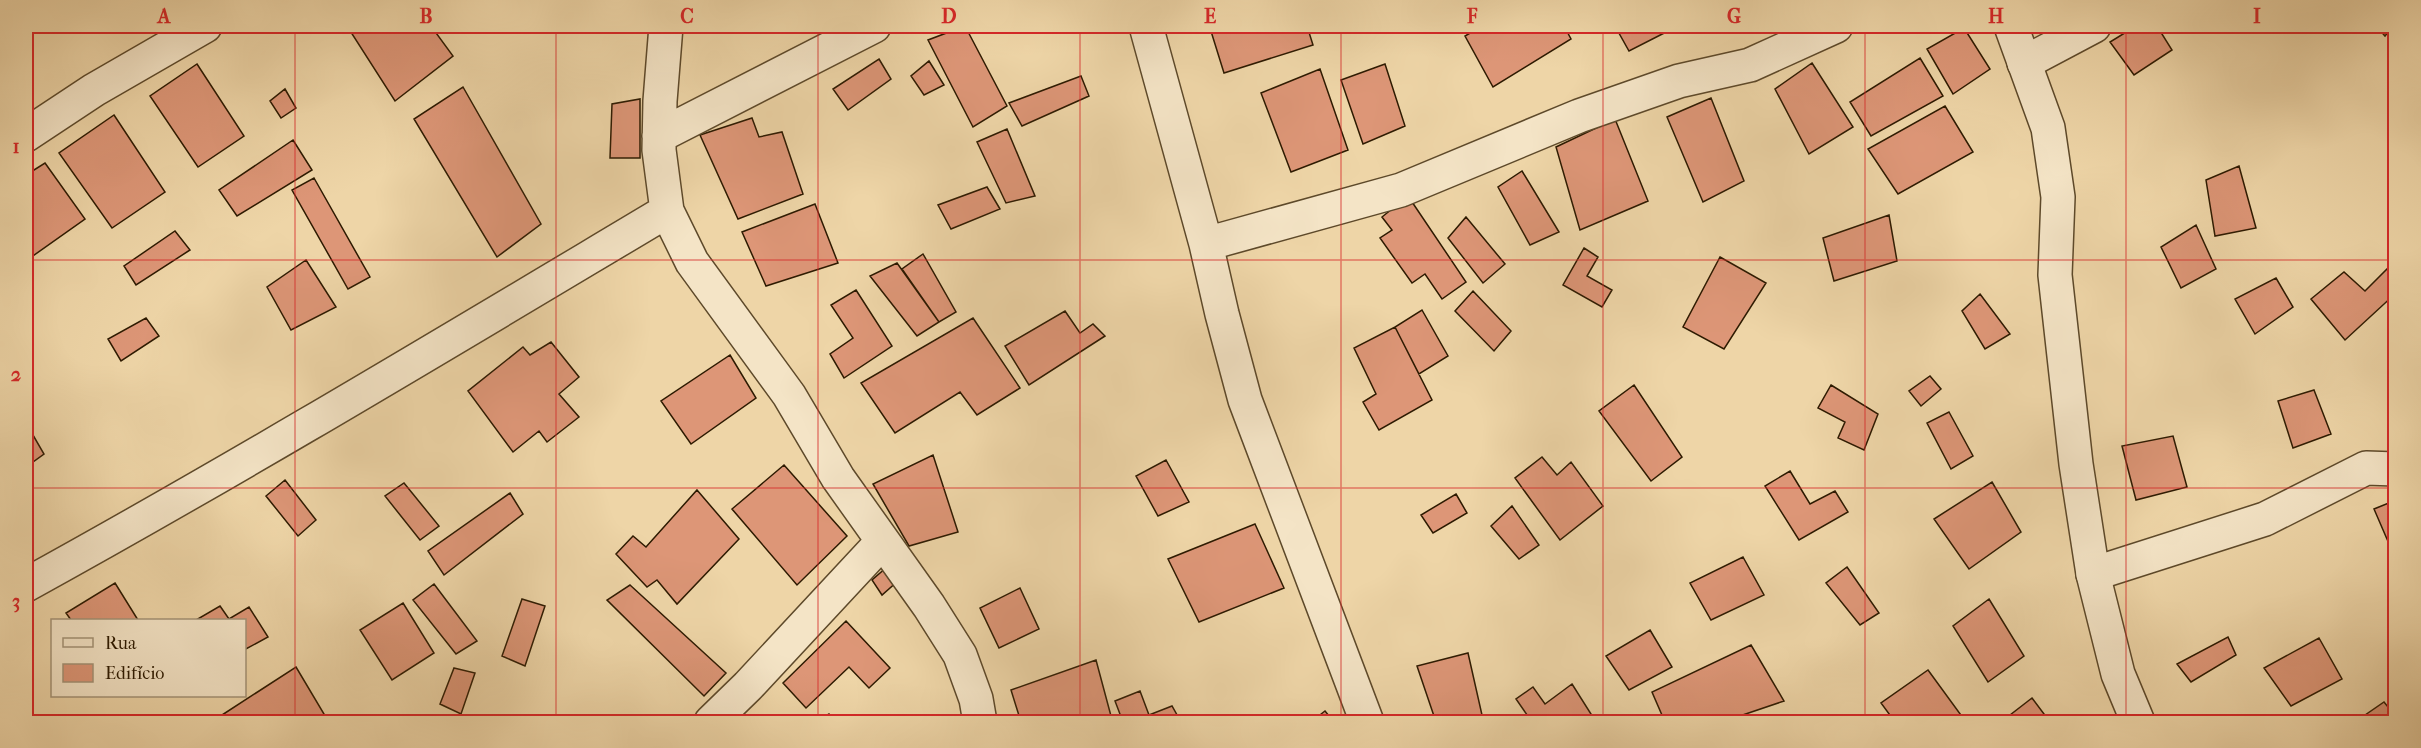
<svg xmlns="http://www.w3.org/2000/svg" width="2421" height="748" viewBox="0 0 2421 748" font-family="'IM FELL French Canon',serif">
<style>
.building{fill:#dd9677;stroke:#2d1a01;stroke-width:1.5}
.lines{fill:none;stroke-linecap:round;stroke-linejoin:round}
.minor-casing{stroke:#5d492a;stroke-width:36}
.tertiary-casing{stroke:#5d492a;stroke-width:36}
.minor{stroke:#f4e4c6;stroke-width:33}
.tertiary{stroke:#f4e4c6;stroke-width:33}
.grid{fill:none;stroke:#d62828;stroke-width:1.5;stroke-opacity:0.55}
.neatline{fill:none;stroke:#d62828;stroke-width:2}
.grid-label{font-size:20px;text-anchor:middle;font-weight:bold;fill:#d62828}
</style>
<rect width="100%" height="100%" fill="#eed5a7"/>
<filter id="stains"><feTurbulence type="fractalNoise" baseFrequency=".00333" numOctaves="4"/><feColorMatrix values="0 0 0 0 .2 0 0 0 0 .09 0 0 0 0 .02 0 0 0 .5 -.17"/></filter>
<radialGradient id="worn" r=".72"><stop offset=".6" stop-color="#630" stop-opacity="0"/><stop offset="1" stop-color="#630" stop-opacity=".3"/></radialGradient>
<path class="building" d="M347 26H431L453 56 395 101Z
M965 26 1007 106 973 127 928 40Z
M1218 26H1307L1313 45 1224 73 1210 28Z
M1482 26H1564L1571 39 1493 87 1465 36Z
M1615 26H1678L1629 51Z
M2136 26H2157L2172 50 2134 75 2110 42Z
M2376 26H2393L2385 36Z
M1964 28 1990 69 1953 94 1927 49Z
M1920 58 1943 96 1871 136 1850 102Z
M879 59 891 79 848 110 833 89Z
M929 61 944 85 924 95 911 76Z
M1812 63 1853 127 1809 154 1775 89Z
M197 64 244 136 198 167 150 96Z
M1385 64 1405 126 1363 144 1341 80Z
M1320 69 1348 150 1291 172 1261 93Z
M1081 76 1089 96 1022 126 1009 103Z
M463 87 541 224 497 257 414 119Z
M285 89 296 108 281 118 270 101Z
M1711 98 1744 181 1703 202 1667 117Z
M640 99V158H610L612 104Z
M1945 106 1973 152 1898 194 1868 149Z
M114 115 165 192 112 228 59 153Z
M752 118 759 137 782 132 803 194 738 219 700 135Z
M1615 119 1648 201 1580 230 1556 147Z
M1007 129 1035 196 1006 203 977 142Z
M293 140 312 170 237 216 219 190Z
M45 163 85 219 30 258 26 251V175Z
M2239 166 2256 228 2215 236 2206 180Z
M1522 171 1559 232 1530 245 1498 187Z
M314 178 370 277 348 289 292 190Z
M987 187 1000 209 951 229 938 205Z
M1408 196 1466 282 1442 299 1425 274 1412 283 1380 238 1392 230 1382 217Z
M815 204 838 263 766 286 742 232Z
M1889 215 1897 261 1834 281 1823 238Z
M1466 217 1505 264 1483 283 1448 238Z
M2196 225 2216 269 2181 288 2161 247Z
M175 231 190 250 136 285 124 266Z
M1584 248 1598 257 1587 276 1612 290 1602 307 1563 285Z
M923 254 956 312 939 322 902 269Z
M1720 257 1766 283 1724 349 1683 327Z
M306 260 336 307 291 330 267 287Z
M2394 262 2396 263V293L2345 340 2311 299 2344 272 2365 291Z
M897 263 939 322 917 336 870 276Z
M2276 278 2293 307 2255 334 2235 299Z
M856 290 892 346 844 378 830 354 853 338 831 305Z
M1473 291 1511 331 1494 351 1455 311Z
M1980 294 2010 334 1985 349 1962 311Z
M1422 310 1448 356 1419 374 1395 327Z
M1065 311 1080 333 1093 324 1105 336 1029 385 1005 346Z
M146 318 159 336 121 361 108 339Z
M973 318 1020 388 977 415 960 392 895 433 861 383Z
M1395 327 1432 400 1379 430 1363 402 1376 394 1354 348Z
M551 342 579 377 559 394 579 417 547 442 539 431 513 452 468 391 523 347 530 355Z
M730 355 756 398 691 444 661 401Z
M1930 376 1941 389 1921 406 1909 391Z
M1634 385 1682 457 1651 481 1599 411Z
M1831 385 1878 414 1864 450 1838 438 1845 422 1818 408Z
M2314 390 2331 434 2293 448 2278 401Z
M1949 412 1973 456 1951 469 1927 423Z
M26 423 44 454 26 467Z
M2173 436 2187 487 2136 500 2122 446Z
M933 455 958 532 909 546 873 484Z
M1542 457 1557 475 1571 462 1603 506 1560 540 1515 478Z
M1166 460 1189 502 1158 516 1136 476Z
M784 465 847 536 797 585 732 509Z
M1790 471 1810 504 1835 491 1848 512 1799 540 1765 486Z
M285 480 316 520 298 536 266 496Z
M1992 482 2021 532 1969 569 1934 519Z
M404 483 439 526 420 540 385 496Z
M697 490 739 539 677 604 657 580 647 587 616 554 633 536 646 547Z
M510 493 523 514 444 575 428 551Z
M1456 494 1467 513 1433 533 1421 515Z
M2396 500V553H2393L2374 509Z
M1512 506 1539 545 1519 559 1491 526Z
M1255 524 1284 588 1199 622 1168 559Z
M1743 557 1764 595 1711 620 1690 583Z
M887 567 899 580 882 595 872 580Z
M1847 567 1879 613 1860 625 1826 583Z
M115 583 138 620H71L66 613Z
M434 584 477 641 456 654 413 600Z
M630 585 726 673 704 696 607 600Z
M1020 588 1039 629 999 648 980 608Z
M522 599 545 606 525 666 502 656Z
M1989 599 2024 656 1988 682 1953 626Z
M403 603 434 653 392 680 360 630Z
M220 606 229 619 249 607 268 637 244 650V620H196Z
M846 621 890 668 869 688 849 667 806 708 783 683Z
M1650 630 1672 667 1629 690 1606 656Z
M2228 637 2236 655 2191 682 2177 664Z
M2319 638 2342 679 2291 706 2264 668Z
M1751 645 1784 701 1722 722H1665L1652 692Z
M1468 653 1482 715 1464 722H1436L1417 666Z
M1096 660 1111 716 1091 722H1021L1011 690Z
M296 667 327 719 323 722H228L222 715Z
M454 668 475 673 461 714 440 704Z
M1928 670 1966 722H1895L1881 703Z
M1572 684 1591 714 1578 722H1532L1516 699 1533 687 1545 704Z
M1140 691 1149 715 1172 706 1181 722H1123L1115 701Z
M2032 698 2050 722H2001Z
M2384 702 2396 717V722H2355Z
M1325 711 1334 722H1311Z
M829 714 837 722H816Z"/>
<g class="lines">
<defs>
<path id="minor" d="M666 26 660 101 659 150 667 211 692 262 789 395 838 478 929 606 960 655 976 699 980 722
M1146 26 1206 244 1222 314 1245 400 1367 722
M2024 63 2094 26
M26 135 94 90 205 26
M659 136 874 26
M1206 244 1401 190 1579 116 1679 81 1750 65 1836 26
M2093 574 2265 519 2366 468 2396 469
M26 585C242 466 454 338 667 211
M711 722 748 686 882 542"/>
<path id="tertiary" d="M2011 26 2048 128 2058 197 2055 275 2076 464 2093 574 2118 674 2138 722"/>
</defs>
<use href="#minor" class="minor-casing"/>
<use href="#tertiary" class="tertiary-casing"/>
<use href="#minor" class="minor"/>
<use href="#tertiary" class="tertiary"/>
</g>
<path class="grid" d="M295 26V722M556 26V722M818 26V722M1080 26V722M1341 26V722M1603 26V722M1865 26V722M2126 26V722M26 260H2396M26 488H2396"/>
<rect width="2421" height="748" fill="none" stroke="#eed5a7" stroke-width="66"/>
<rect x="51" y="619" width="195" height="78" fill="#f4e4c6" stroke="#a49377" stroke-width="1.5"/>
<rect x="63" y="638" width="30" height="9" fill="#f4e4c6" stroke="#a49377" stroke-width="1.5"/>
<text x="105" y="649" font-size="18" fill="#2d1a01">Rua</text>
<rect x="63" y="664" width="30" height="18" fill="#dd9677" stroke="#a49377" stroke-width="1.5"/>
<text x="105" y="679" font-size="18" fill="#2d1a01">Edifício</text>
<rect x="33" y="33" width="2355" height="682" class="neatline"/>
<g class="grid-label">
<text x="164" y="23">A</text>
<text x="426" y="23">B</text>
<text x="687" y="23">C</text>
<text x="949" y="23">D</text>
<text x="1210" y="23">E</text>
<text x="1472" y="23">F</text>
<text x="1734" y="23">G</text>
<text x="1996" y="23">H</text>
<text x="2257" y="23">I</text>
<text x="16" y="153">1</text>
<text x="16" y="381">2</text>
<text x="16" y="608">3</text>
</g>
<rect width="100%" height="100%" filter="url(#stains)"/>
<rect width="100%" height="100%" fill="url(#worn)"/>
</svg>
